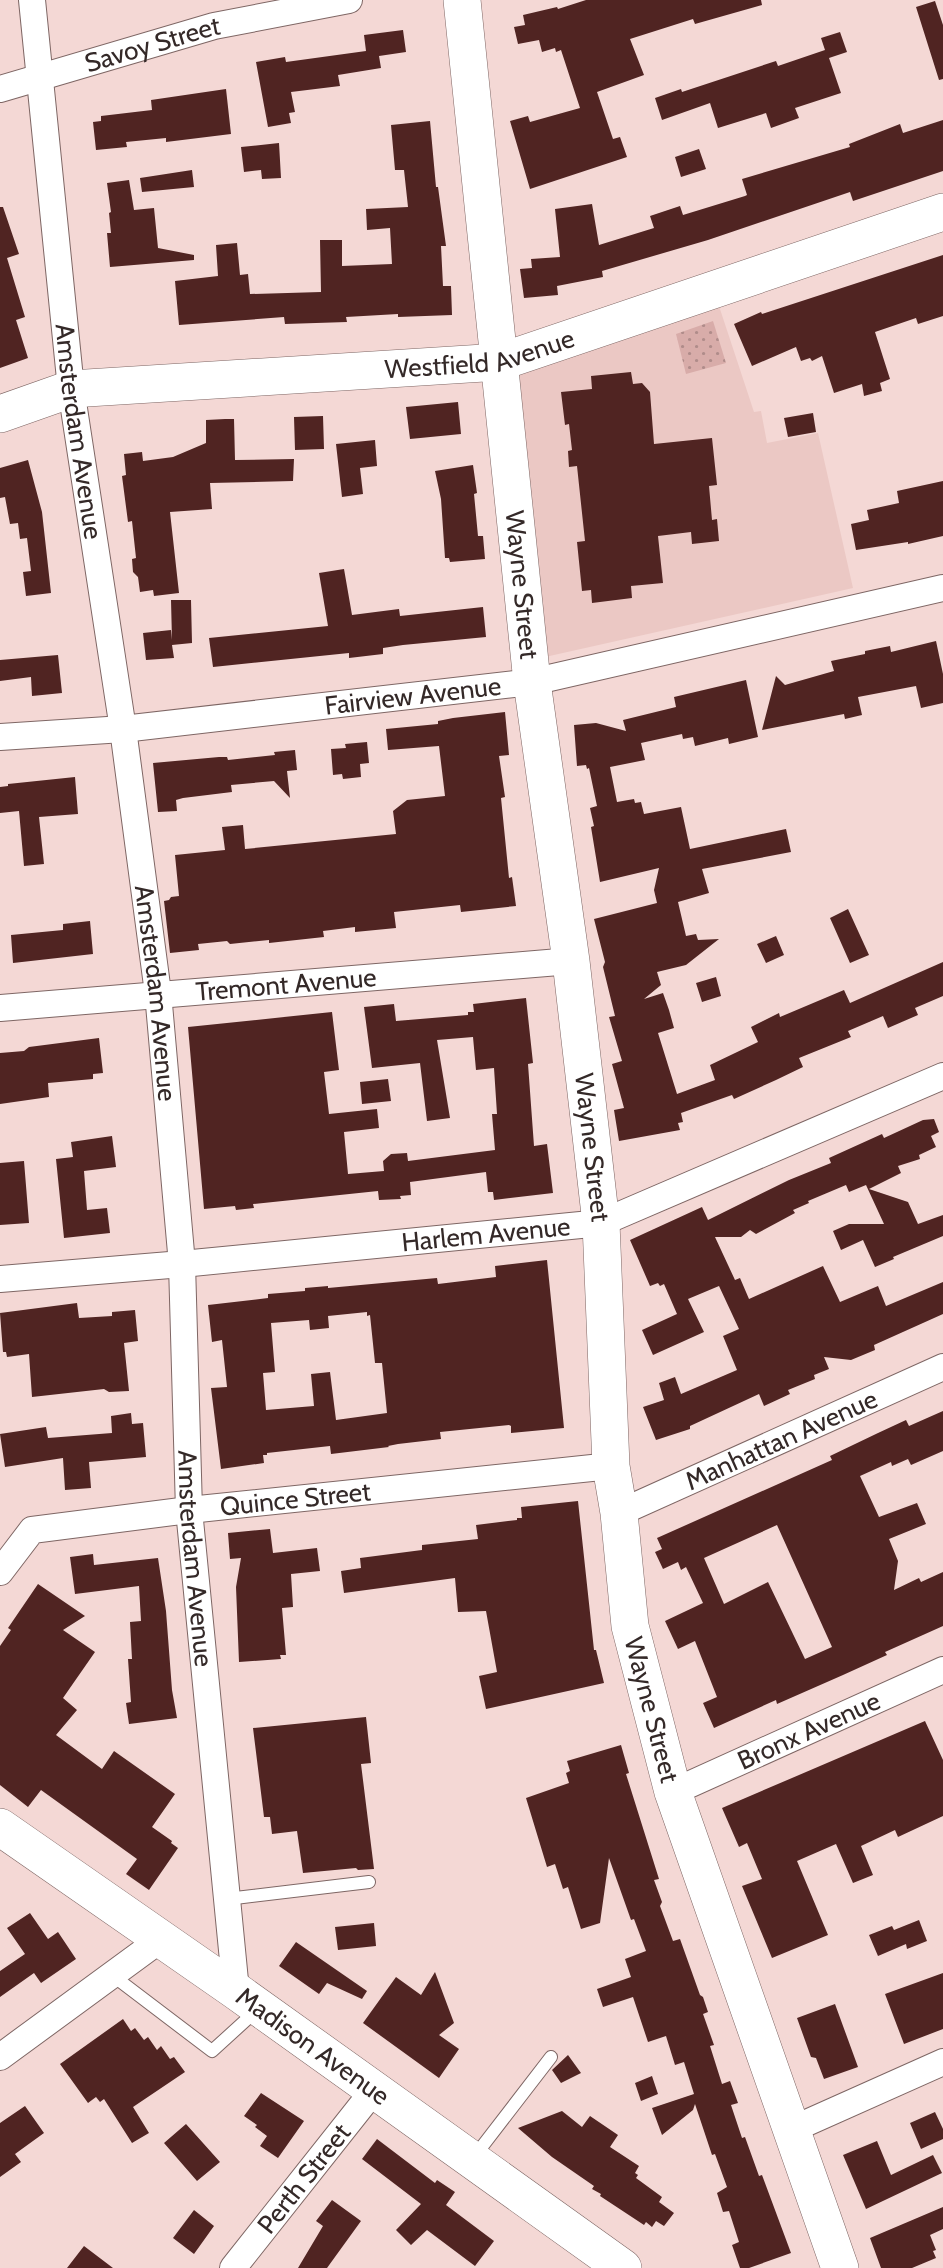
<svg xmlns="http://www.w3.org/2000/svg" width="943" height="2268" viewBox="0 0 943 2268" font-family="Cabin,sans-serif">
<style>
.built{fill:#ebc8c4}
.park{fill:url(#park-dots)}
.building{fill:#502422;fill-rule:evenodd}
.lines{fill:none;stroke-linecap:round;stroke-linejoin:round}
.lane-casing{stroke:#7e6664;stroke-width:14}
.street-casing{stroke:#7e6664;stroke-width:28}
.secondary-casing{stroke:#7e6664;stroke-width:38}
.lane{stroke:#fff;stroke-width:12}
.street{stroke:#fff;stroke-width:26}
.secondary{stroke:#fff;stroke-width:37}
.labels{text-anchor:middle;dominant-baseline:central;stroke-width:7;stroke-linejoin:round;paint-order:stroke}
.street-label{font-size:26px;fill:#342928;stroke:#fde6e4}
</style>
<defs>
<pattern id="park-dots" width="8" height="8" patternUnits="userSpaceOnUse" patternTransform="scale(1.75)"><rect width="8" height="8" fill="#d8aca9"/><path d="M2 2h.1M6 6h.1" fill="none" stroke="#b08c8a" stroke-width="1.8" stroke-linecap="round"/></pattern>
</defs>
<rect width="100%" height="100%" fill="#f4d8d5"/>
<path class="built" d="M718 303 754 412 761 411 767 443 818 433 853 588 545 657 517 369Z"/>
<path class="park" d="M713 321 726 363 686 374 676 334Z"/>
<path class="building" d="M586 0H761L762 5 695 24 693 19 630 39 644 75 597 92 613 139 620 137 627 157 530 189 510 121 528 116 530 122 580 108 561 50 556 52 555 48 542 52 539 40 518 44 514 27 525 25 523 15 557 7 558 9Z
M935 1 943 25V79L939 80 916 7Z
M403 30 406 52 379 56 381 68 338 75 340 86 291 92 295 112 289 113 291 123 268 127 256 62 285 57 286 62 366 51 364 35Z
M840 32 847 52 829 58 841 93 795 108 799 118 771 128 766 113 718 128 710 103 662 120 655 98 681 89 682 92 776 61 778 66 825 50 821 38Z
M226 89 231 134 166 142V138L126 142 127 147 96 150 93 122 101 121V116L152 110 151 100Z
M943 120V171L853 201 850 192 708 240 602 271 603 277 557 286 558 295 524 298 520 269 532 268 531 259 560 257 555 209 592 204 599 245 654 228 650 216 680 206 683 215 745 196 747 195 742 179 850 147 849 144 900 124 903 133Z
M430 121 436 187H438L446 246H441L443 286H451L452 315 398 317V314L346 317 347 322 285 324 284 317 179 325 175 281 218 276 216 245 237 243 240 275 248 274 250 294 321 292 320 240H342V266L392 264 390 228 367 230 366 209 408 207 404 170H395L391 125Z
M279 143 281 178 262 179 261 170 244 172 241 147Z
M699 149 706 169 681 177 675 157Z
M192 170 194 187 142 192 140 178Z
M129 180 134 210 154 208 158 248 194 255V260L110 267 107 233H111L109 213 111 212 107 183Z
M0 207H3L19 254 7 258 25 317 16 320 28 358 0 368Z
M943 255V316L918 324 916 318 875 332 890 379 880 383 882 391 864 396 862 384 834 393 822 356 812 361 810 358 801 361 796 347 752 366 734 324 761 312 762 314Z
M631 372 633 384 642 383 650 392 654 444 712 438 717 485 709 486 712 520 717 519 719 541 692 544 691 532 658 536 663 583 631 586 632 598 592 603 591 590 582 591 577 542 585 541 577 466 569 467 568 451 572 450 569 424 565 425 561 392 592 389 591 376Z
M458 402 461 434 410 439 406 407Z
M813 413 816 432 788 437 784 418Z
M323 416 324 449 295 450 294 417Z
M225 419H234L235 460 294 459 293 481 210 483 212 509 170 512 179 593 154 596 153 590 140 592 138 577 133 572 132 559 136 558 132 521 128 522 122 476 126 475 124 454 142 452 143 461 173 457 206 443V420Z
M375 440 377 466 360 468 363 494 342 497 336 444Z
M28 460 42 512 51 593 26 596 23 572 31 571 27 538 20 539 18 523 10 524 5 497 0 498V468Z
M473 465 477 493 474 494 478 536H483L485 559 450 562 449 558H445L441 499 435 471Z
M943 481V536L908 544V542L856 550 851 524 869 520 867 510 899 503 897 491Z
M344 569 352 615 399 609 400 616 483 607 486 637 403 645 383 648V654L349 658V653L213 667 209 638 328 626 319 573Z
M171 600H191L192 643 172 645 174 658 146 660 143 633 171 630 172 640Z
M936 641 943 674V703L921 708 916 686 858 697 862 715 845 719 844 714 762 730 776 676 785 685 834 671 831 661 865 654V651L890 646 891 652Z
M58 655 62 693 32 696 31 677 0 681V660Z
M746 680 758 737 729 744 728 738 695 746 693 737 683 739 682 734 641 743 645 760 610 767 617 802 634 799 635 803 641 802 644 814 681 807 690 849 786 829 791 852 702 869 709 893 678 902 686 936 696 934 698 940 719 939 686 965 657 972 661 985 644 999 663 993 669 1010 674 1028 658 1033 677 1094 715 1080 710 1065 758 1042 751 1027 779 1013 780 1017 844 990 850 1003 943 962V996L915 1008 918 1015 888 1028 883 1016 848 1031 851 1037 799 1058 803 1067 776 1080 734 1099 732 1095 681 1113 683 1122 678 1123 680 1130 619 1141 614 1110 624 1108 612 1064 622 1061 609 1017 615 1016 603 967 605 962 594 919 657 903 654 890 659 868 600 882 591 827 594 826 590 808 597 806 589 768 587 769 586 765 577 766 574 725 596 723 626 731 623 720 676 707 674 697Z
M505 712 509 755 499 756 505 797 501 798 509 878 512 877 516 906 461 912 460 905 394 912 396 928 355 932V927L323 931 324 937 269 943V940L230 944 227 941 198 944 199 950 170 953 164 901 169 900 171 897 179 896 175 855 225 850 222 827 243 825 245 849 396 834 393 811 407 800 445 796 439 746 388 750 386 729 438 724V721L453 718Z
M367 742 369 763 360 764 361 777 343 779 342 774 333 775 331 749 346 748 345 744Z
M295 750 297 770 287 771 290 798 274 781 231 785 232 792 183 798 176 800 177 811 158 812 153 763 219 757H227L228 760 275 755 274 752Z
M75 777 78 814 39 817 44 864 24 866 19 811 0 813V787L8 786V784Z
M848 909 869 955 850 963 830 918Z
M90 921 93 954 13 963 11 935 63 930V924Z
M776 936 784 955 766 963 757 944Z
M716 977 721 996 702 1002 696 983Z
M526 998 533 1063 528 1064 534 1146 547 1144 553 1193 494 1200 493 1192H488L486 1172 410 1182 411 1195 400 1196 401 1199 379 1200 378 1191 253 1204 254 1208 236 1210 235 1206 204 1209 188 1027 332 1012 339 1070 324 1072 329 1114 377 1109 379 1128 344 1132 348 1174 384 1171 383 1161 391 1154 407 1153 408 1161 495 1150 492 1114H497L494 1068 476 1070 473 1037 437 1040 450 1118 427 1121 420 1063 372 1068 364 1007 394 1004 396 1021 468 1015V1012H474L473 1004Z
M99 1038 103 1073 93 1074V1079L48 1083 49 1097 0 1104V1053L24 1051 29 1047Z
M388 1079 391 1101 362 1104 360 1082Z
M934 1119 939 1132 931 1136 936 1147 919 1155 920 1159 898 1166 901 1173 869 1189 908 1202 918 1224 943 1215V1236L893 1257 894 1259 875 1267 863 1240 841 1250 833 1231 849 1224H884L866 1185 849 1192 846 1185 808 1201 809 1203 793 1210 795 1213 756 1234 750 1230 741 1237H715L735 1280 740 1278 749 1299 823 1266 840 1302 878 1286 886 1306 943 1282V1314L874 1345 875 1350 851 1360 824 1357 829 1369 814 1375 815 1379 788 1390 790 1394 764 1406 759 1394 690 1426V1429L656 1440 643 1407 664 1400 659 1383 675 1377 681 1394 737 1370 723 1336 739 1329 719 1286 688 1299 704 1332 653 1355 642 1330 677 1314 664 1284 660 1286 658 1283 650 1286 630 1240 702 1207 708 1220 789 1180 831 1163 829 1158 882 1134 884 1138 923 1120Z
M112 1136 116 1167 84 1171 87 1210 107 1208 110 1233 64 1238 56 1159 73 1157 71 1142Z
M24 1161 29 1223 0 1225V1163Z
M547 1260 564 1428 511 1433V1426L509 1425 440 1432 441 1439 398 1444 388 1446 389 1447 331 1454 330 1446 267 1453V1455H263L264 1463 221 1469 211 1388 227 1387 222 1340 212 1342 208 1305 268 1298V1294L305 1291V1288L328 1286V1288L437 1278 438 1284 496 1277 495 1266ZM367 1312V1316L370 1315 375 1363H382L387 1413 336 1420 330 1372 311 1374 314 1406 266 1410 263 1373 275 1372 271 1323 309 1320 310 1330 329 1328 328 1316Z
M77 1303 79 1318 112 1316V1312L135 1310 138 1341 124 1343 129 1391 109 1392 104 1389 32 1397 29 1354 7 1357 6 1352H3L0 1313Z
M943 1411V1451L911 1465 908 1459 892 1466 891 1462 860 1476 879 1517 917 1503 926 1524 889 1539 898 1561 894 1590 919 1578 921 1582 943 1572V1626L885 1652 887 1655 843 1675 777 1704 776 1700 714 1728 703 1703 717 1697 695 1641 678 1649 665 1621 703 1603 686 1567 681 1570 678 1562 663 1569 655 1552 662 1549 657 1538 832 1460 830 1456 878 1433 906 1420 909 1426ZM777 1525 832 1647 805 1659 768 1582 724 1604 704 1558Z
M131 1413 132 1424 143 1423 146 1457 89 1462 91 1488 65 1490 63 1458 5 1467 0 1434 46 1427 48 1438 112 1433 111 1416Z
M578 1501 594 1650H596L604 1683 486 1709 479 1676 497 1672 486 1611 458 1612 455 1578 344 1593 341 1571 361 1568 360 1558 422 1550V1545L478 1539 476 1525 517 1520V1518H522L521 1507Z
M270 1529 273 1553 317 1548 320 1571 291 1574 293 1607 282 1608 286 1655H280L281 1659 239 1662 236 1587 241 1558 230 1559 228 1533Z
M93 1554 94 1565 158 1558 166 1611 172 1690 177 1718 129 1724 126 1703 131 1702 128 1659H132L130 1622 141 1621 139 1586 75 1594 70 1557Z
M38 1584 85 1616 63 1630 95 1652 63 1698 77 1710 56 1735 102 1769 114 1751 175 1794 152 1827 172 1841 171 1843 178 1848 149 1890 126 1874 137 1859 41 1790 28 1807 0 1785V1646L11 1630 8 1628Z
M366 1717 371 1763 361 1764 374 1869 358 1870 356 1868 303 1873 297 1831 272 1834 270 1817H264L253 1728Z
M925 1721 943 1760V1816L898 1837 895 1830 861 1846 873 1875 853 1883 836 1844 797 1861 828 1935 772 1958 742 1886 762 1879 747 1843 739 1847 722 1808Z
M621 1745 629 1773 626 1774 659 1879 654 1880 662 1902 660 1906 673 1941 680 1939 700 1995 703 1997 708 2012 703 2014 714 2045 710 2046 722 2084 730 2081 738 2103 731 2105 742 2138 745 2137 759 2176 762 2175 791 2253 749 2268H740L732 2245 739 2242 729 2211 723 2212 717 2193 727 2187 715 2154 712 2155 695 2104 693 2110 662 2135 652 2108 694 2094 684 2062 675 2065 666 2036 648 2042 633 1997 603 2007 597 1989 631 1977 625 1959 646 1951 634 1919 631 1920 609 1858 600 1923 581 1929 568 1887 563 1889 555 1864 547 1867 526 1798 569 1783 566 1773 570 1771 567 1761Z
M30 1913 48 1939 58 1932 76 1959 41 1983 34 1973 0 1997V1971L25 1954 7 1928Z
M919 1920 927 1941 907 1949 906 1944 878 1956 869 1935 892 1926 894 1930Z
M374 1923 376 1946 338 1950 335 1927Z
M296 1942 367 1991 362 1999 327 1983 319 1994 279 1966Z
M435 1972 454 2023 439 2035 459 2049 439 2078 363 2023 396 1977 421 1995Z
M943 1973V2029L904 2044 885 1994Z
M835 2004 858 2067 824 2079 816 2058 811 2057 797 2018Z
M123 2019 131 2031 135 2028 144 2040 148 2037 157 2050 161 2046 170 2059 174 2057 185 2072 133 2107 149 2133 132 2143 104 2099 100 2102 96 2097 88 2103 60 2064Z
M568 2055 581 2073 561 2083 552 2070Z
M652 2076 658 2094 641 2101 635 2083Z
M261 2093 304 2121 278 2158 260 2146 267 2136 255 2127 257 2125 244 2116Z
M25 2106 44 2133 15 2154 21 2162 0 2177V2123Z
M562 2111 582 2127 590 2116 618 2135 610 2147 639 2166 635 2173 638 2175 636 2178 662 2197 659 2202 674 2213 664 2226 656 2221 652 2227 646 2222 644 2225 600 2196 601 2194 592 2189 594 2186 552 2157 518 2128Z
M935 2112 943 2129V2139L921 2149 910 2123Z
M186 2124 220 2162 197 2181 164 2143Z
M377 2139 435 2183 437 2180 455 2192 446 2205 494 2241 475 2266 427 2230 411 2245 396 2230 421 2204 362 2159Z
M877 2141 891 2175 933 2155 942 2173 866 2209 843 2155Z
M332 2200 361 2221 327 2268H298L323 2226 316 2221Z
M943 2207V2229L930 2235 936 2250 933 2251 936 2258 912 2268H881L870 2238Z
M194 2210 214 2226 194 2254 173 2238Z
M84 2246 113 2268H67Z"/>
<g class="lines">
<defs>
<path id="lane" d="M227 1899 369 1882
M112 1975 212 2051 256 2011
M474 2157 551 2057"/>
<g id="street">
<path id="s1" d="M32 0 71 389 123 729 158 993 182 1264 189 1510 236 1991"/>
<path id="s2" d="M0 89 214 26 349 0"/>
<path id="s3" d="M0 737 123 729 532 682 943 588"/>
<path id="s4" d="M0 1008 571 961"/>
<path id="s5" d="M0 1279 182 1264 601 1223 943 1076"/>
<path id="s6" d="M619 1513 943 1367"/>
<path id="s7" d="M0 1572 32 1530 189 1510 611 1466"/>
<path id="s8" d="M673 1792 943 1670"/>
<path d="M0 2057 161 1939"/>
<path d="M793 2129 943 2062"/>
<path id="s9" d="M233 2268 374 2090"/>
</g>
<g id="secondary">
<path id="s10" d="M462 0 532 682 571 961 601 1223 611 1466 619 1513 630 1626 673 1792 840 2268"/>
<path id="s11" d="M0 414 71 389 500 362 943 212"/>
<path id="s12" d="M0 1827 236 1991 623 2268"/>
</g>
</defs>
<use href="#lane" class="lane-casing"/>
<use href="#street" class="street-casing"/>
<use href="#secondary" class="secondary-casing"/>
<use href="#lane" class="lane"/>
<use href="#street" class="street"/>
<use href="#secondary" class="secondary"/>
</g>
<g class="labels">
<g class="street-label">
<text stroke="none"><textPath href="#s2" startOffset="159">Savoy Street</textPath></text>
<text stroke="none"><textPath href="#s11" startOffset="486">Westfield Avenue</textPath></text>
<text stroke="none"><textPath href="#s1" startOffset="434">Amsterdam Avenue</textPath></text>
<text stroke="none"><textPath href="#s10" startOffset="588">Wayne Street</textPath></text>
<text stroke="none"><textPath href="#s3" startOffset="415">Fairview Avenue</textPath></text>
<text stroke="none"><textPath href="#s4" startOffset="287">Tremont Avenue</textPath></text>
<text stroke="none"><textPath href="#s1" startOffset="1001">Amsterdam Avenue</textPath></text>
<text stroke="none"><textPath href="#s10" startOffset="1155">Wayne Street</textPath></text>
<text stroke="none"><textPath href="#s5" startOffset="488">Harlem Avenue</textPath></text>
<text stroke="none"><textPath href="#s6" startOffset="178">Manhattan Avenue</textPath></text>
<text stroke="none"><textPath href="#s7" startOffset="318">Quince Street</textPath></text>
<text stroke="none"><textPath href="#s1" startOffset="1568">Amsterdam Avenue</textPath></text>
<text stroke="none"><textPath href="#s10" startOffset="1722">Wayne Street</textPath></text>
<text stroke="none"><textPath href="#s8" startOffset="149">Bronx Avenue</textPath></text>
<text stroke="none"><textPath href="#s12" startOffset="382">Madison Avenue</textPath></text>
<text stroke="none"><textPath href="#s9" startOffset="114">Perth Street</textPath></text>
</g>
</g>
</svg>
